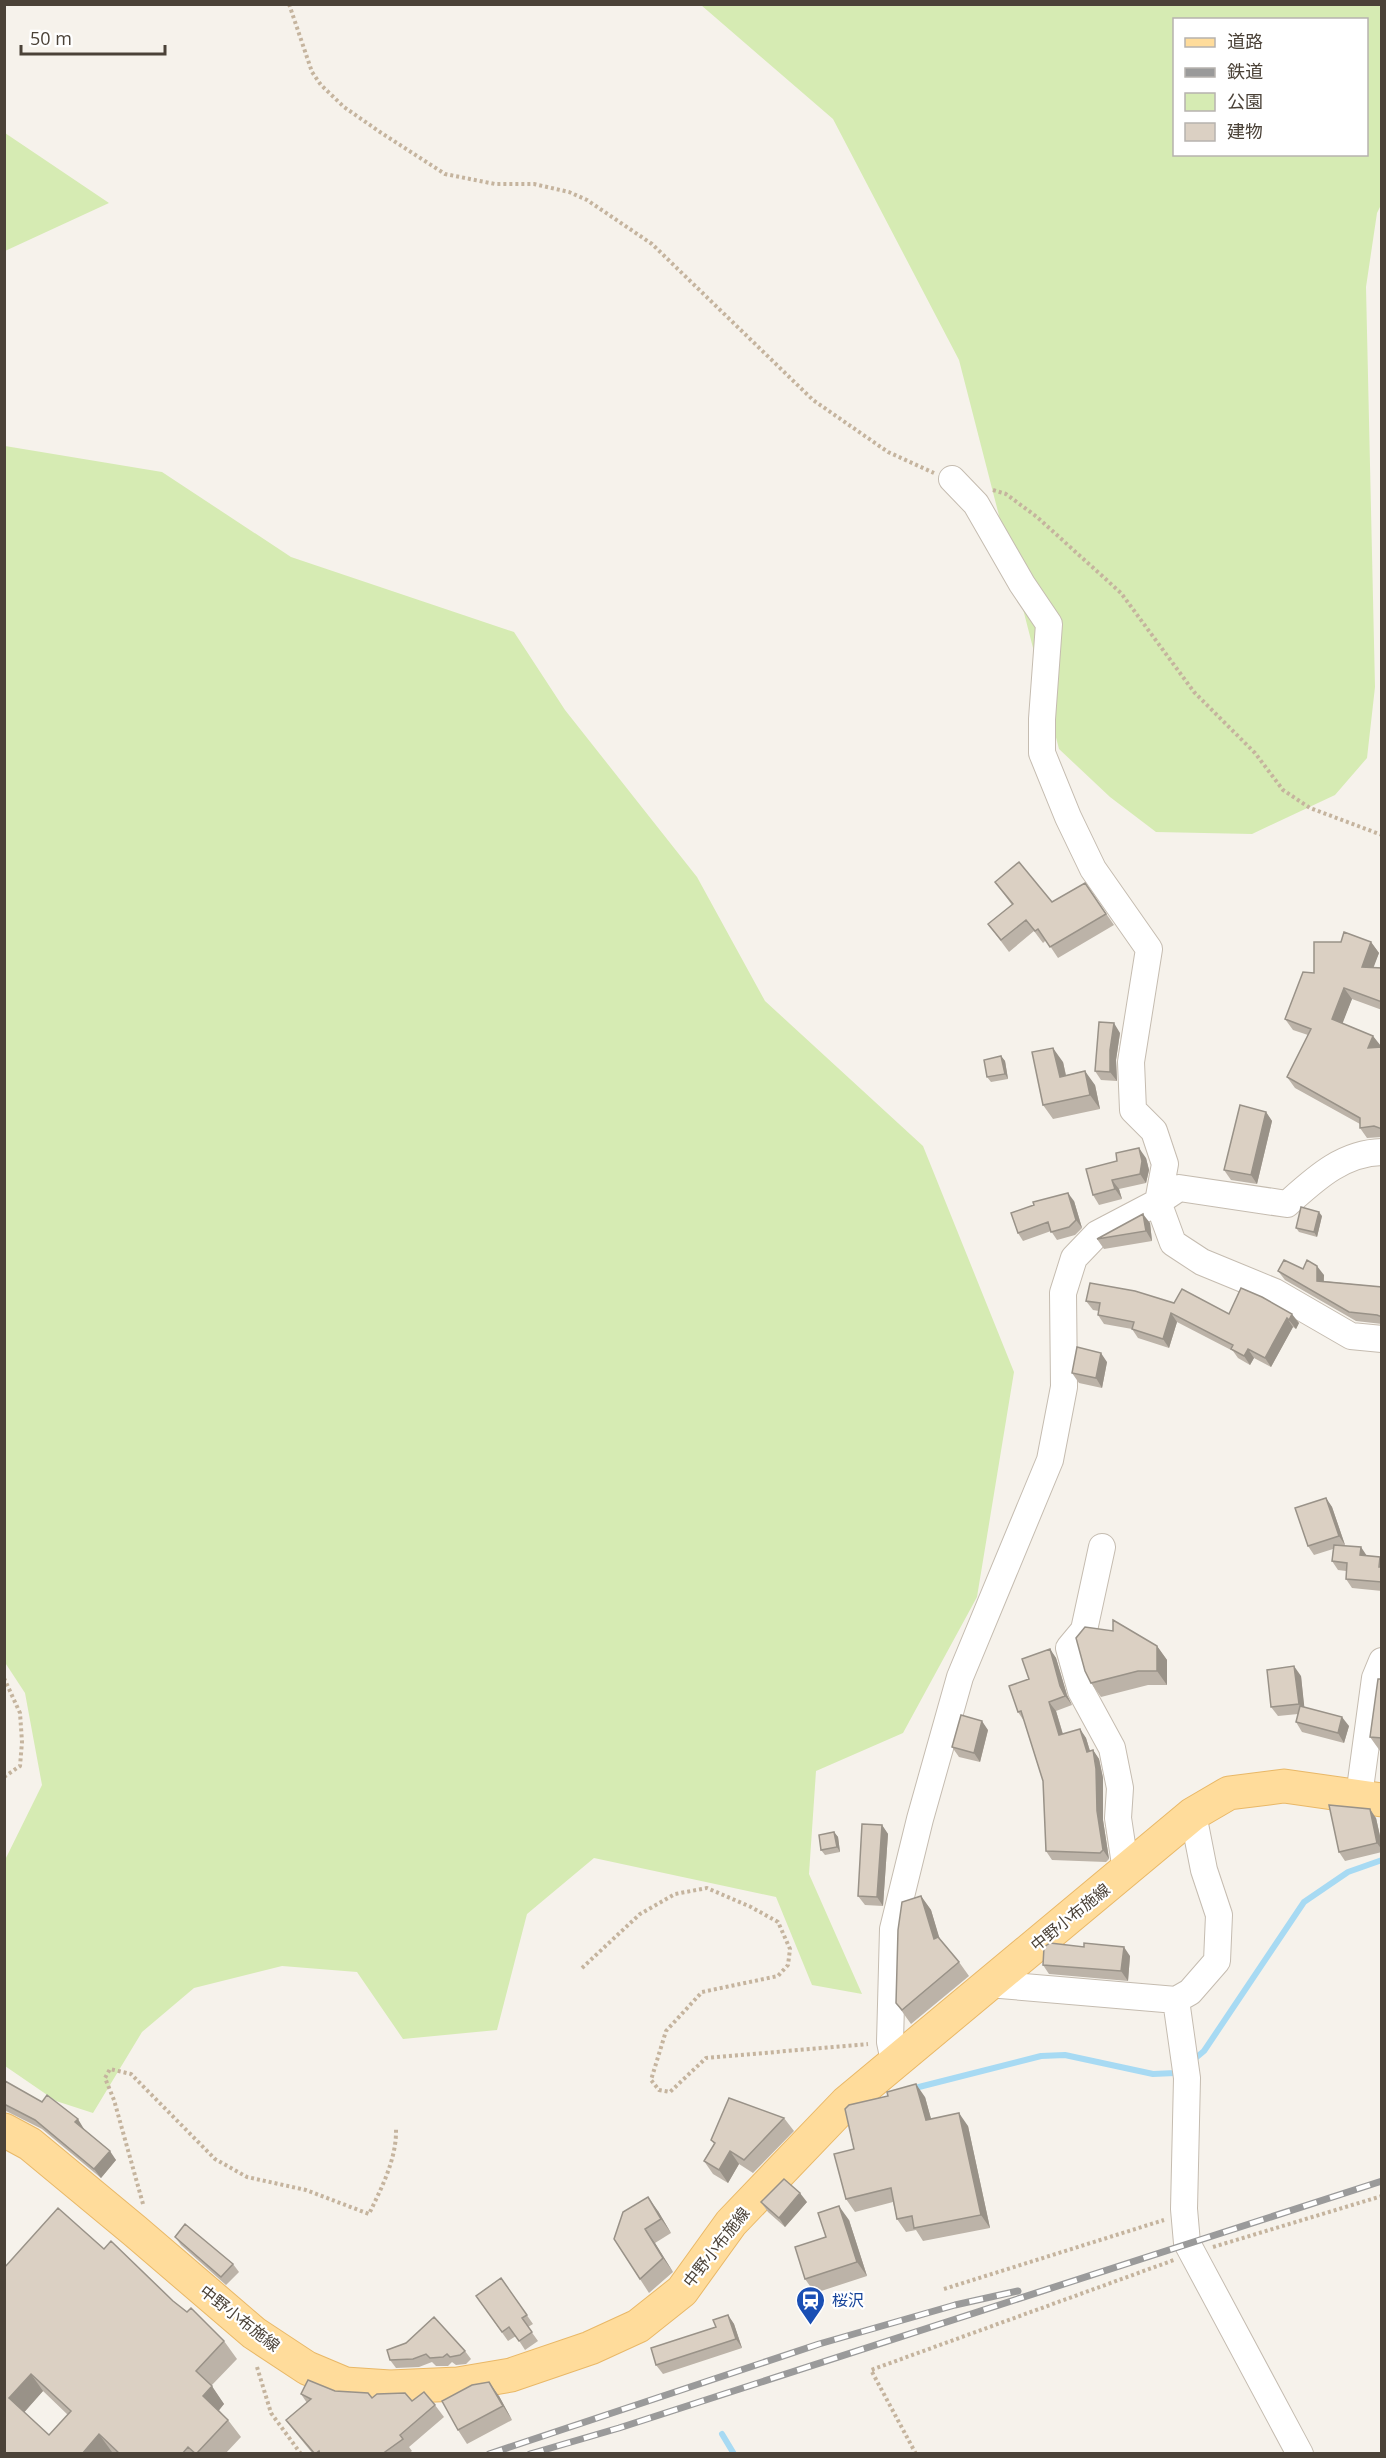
<svg xmlns="http://www.w3.org/2000/svg" width="1386" height="2458" viewBox="0 0 1386 2458" font-family="'Open Sans','Noto Sans JP',sans-serif">
<style>
.green{fill:#d6ebb3;fill-rule:evenodd}
.lines{fill:none;stroke-linecap:round;stroke-linejoin:round}
.stream{stroke:#a7daf3;stroke-width:6}
.minor-casing{stroke:#c5bcb0;stroke-width:28}
.major-casing{stroke:#e9b867;stroke-width:35}
.path{stroke:#c5b49e;stroke-width:4;stroke-dasharray:3 3;stroke-linecap:butt}
.minor{stroke:#fff;stroke-width:26}
.major{stroke:#ffdc9b;stroke-width:33}
.rail-casing{stroke:#9a9a9a;stroke-width:7}
.rail{stroke:#fff;stroke-width:4.5;stroke-dasharray:14;stroke-linecap:butt}
.wall{fill:#bcb3a8;fill-rule:evenodd}
.shaded-wall{fill:#999288}
.building{fill:#dbd0c3;stroke:#999288;stroke-width:1.5;fill-rule:evenodd}
.labels{text-anchor:middle;dominant-baseline:central;stroke-width:4.5;stroke-linejoin:round;paint-order:stroke}
.street-label{font-size:16px;fill:#4b4238;stroke:#fff}
.transit-label{font-size:16px;fill:#164399;stroke:#fff;text-anchor:start}
</style>
<rect width="100%" height="100%" fill="#f6f2eb"/>
<path class="green" d="M701 5H1381V205L1377 213 1366 287 1375 687 1367 758 1335 795 1252 834 1156 832 1110 797 1059 749 959 360 833 119ZM1174 20H1366V154H1174Z
M5 133 109 203 5 251Z
M5 446 162 472 291 557 514 632 565 710 697 877 765 1001 923 1146 1014 1372 977 1597 903 1733 816 1771 809 1874 862 1994 812 1985 776 1897 594 1858 527 1914 497 2030 403 2039 357 1972 282 1966 194 1988 142 2032 93 2113 56 2101 5 2066 4 1862 42 1785 25 1693 4 1661Z"/>
<g class="lines">
<path class="stream" d="M1192 2061 1204 2051 1304 1902 1348 1872 1382 1860
M911 2089 1041 2056 1065 2055 1153 2074 1175 2073 1178 2070
M722 2434 734 2454"/>
<defs>
<path id="minor" d="M952 479 976 504 1022 584 1049 624 1042 719V753L1068 817 1093 869 1149 949 1131 1062 1133 1110 1154 1131 1165 1164 1158 1202 1173 1243 1202 1262 1275 1292 1351 1336 1382 1339
M1102 1547 1084 1630 1069 1648 1081 1691 1112 1748 1120 1788 1118 1818 1126 1871
M1359 1796 1375 1678 1382 1661
M1193 1814 1204 1870 1219 1915 1217 1961 1190 1992 1176 2000 1187 2078 1184 2209 1187 2243 1300 2454
M988 1984 1176 2000
M894 2061 890 2042 893 1929 920 1819 960 1677 1050 1460 1064 1387 1063 1293 1074 1258 1097 1234 1158 1202 1179 1188 1287 1204C1315 1179 1342 1153 1382 1152"/>
<path id="major" d="M4 2130 30 2144 135 2231 254 2333 307 2368 345 2384 390 2387 458 2384 511 2375 590 2348 638 2326 682 2291 731 2223 846 2103 1193 1814 1229 1793 1284 1786 1382 1800"/>
</defs>
<use href="#minor" class="minor-casing"/>
<use href="#major" class="major-casing"/>
<path class="path" d="M289 4 312 72 321 85 344 107 380 132 445 174 495 184H534L569 192 587 200 652 244 813 400 888 452 934 473
M993 490 1006 494 1037 517 1121 593 1194 692 1255 753 1283 790 1310 808 1382 835
M4 1678 20 1713 22 1742 20 1766 4 1777
M582 1968 640 1914 675 1894 707 1888 751 1907 778 1922 790 1949 788 1965 778 1976 702 1992 666 2031 651 2080 659 2090 670 2092 706 2058 868 2044
M143 2204 114 2100 105 2078 110 2069 131 2074 215 2159 247 2177 306 2190 369 2214C382 2187 397 2158 396 2128
M1213 2247 1382 2196
M944 2289 1164 2220
M257 2367 271 2413 301 2454
M916 2454 871 2370 1174 2260"/>
<use href="#minor" class="minor"/>
<use href="#major" class="major"/>
<defs>
<path id="rail" d="M489 2454 819 2344 955 2305 1018 2291
M530 2454 619 2428 1382 2181"/>
</defs>
<use href="#rail" class="rail-casing"/>
<use href="#rail" class="rail"/>
</g>
<path class="wall" d="M995 882 1052 902 1085 883 1114 925 1058 958 1046 940 1043 943 1034 931 1009 952 988 924 1012 905Z
M1371 942 1379 953 1373 967 1382 968V1010L1352 999 1342 1023 1373 1036 1380 1047H1382V1137L1367 1138 1360 1128V1124L1295 1088 1287 1077 1308 1035 1293 1030 1285 1019 1314 973Z
M1120 1033 1116 1060 1117 1081 1101 1080 1095 1071Z
M1001 1056 1005 1061 1008 1079 991 1082 987 1077Z
M1063 1062 1066 1075 1095 1085 1100 1109 1053 1119 1043 1105Z
M1266 1112 1272 1121 1257 1184 1231 1180 1224 1170Z
M1146 1158 1149 1170 1146 1183 1119 1189 1122 1199 1099 1205 1093 1195 1086 1169Z
M1074 1201 1082 1228 1075 1235 1057 1240 1051 1231 1023 1241 1018 1233Z
M1322 1216 1317 1237 1299 1232 1296 1228Z
M1150 1223 1152 1241 1104 1249 1097 1239Z
M1303 1269 1324 1275V1281L1382 1287V1324L1356 1321 1285 1280 1278 1271Z
M1241 1288 1299 1323 1296 1329 1293 1327 1271 1367 1254 1358 1250 1365 1238 1358 1233 1351 1177 1322 1169 1348 1138 1338 1132 1329 1104 1324 1098 1315 1099 1311 1093 1310 1086 1301 1174 1303 1229 1314Z
M1107 1362 1102 1388 1079 1383 1072 1373Z
M1326 1498 1332 1507 1345 1545 1344 1546 1367 1556 1380 1557 1382 1559V1591L1352 1588 1346 1579V1571L1338 1570 1332 1561 1333 1549 1314 1555 1308 1546Z
M1157 1646 1167 1660V1685H1148L1101 1697 1091 1683Z
M1050 1649 1056 1658 1067 1695 1072 1705 1056 1711 1063 1734 1080 1729 1086 1738 1090 1751 1093 1750 1099 1759 1103 1778V1820L1109 1859 1106 1862 1052 1860 1046 1851 1043 1781 1024 1721 1018 1712Z
M1301 1676 1304 1707 1349 1726 1344 1743 1302 1732 1296 1722 1298 1714 1278 1716 1271 1707Z
M1382 1679V1751H1380L1370 1737Z
M988 1730 980 1762 959 1757 952 1747Z
M1376 1818 1382 1845V1852L1345 1861 1339 1852Z
M882 1825 888 1834 883 1906 865 1905 858 1896Z
M834 1832 838 1837 840 1852 825 1855 821 1850Z
M921 1896 931 1910 939 1938 959 1962 969 1976 911 2024 896 2003Z
M1084 1947 1130 1956 1128 1981 1049 1974 1043 1965Z
M4 2082 84 2129 116 2160 101 2178 42 2129 4 2110Z
M925 2097 931 2119 968 2126 990 2228 923 2241 916 2230 906 2232 897 2219 893 2202 855 2212 846 2199 854 2149Z
M784 2118 794 2131 753 2173 739 2164 728 2183 713 2174 704 2161 714 2144 711 2140Z
M761 2202H807L785 2227 768 2212Z
M658 2211 671 2233 655 2243 673 2272 649 2293 614 2239Z
M849 2220 867 2276 815 2293 805 2279Z
M175 2237 233 2264 239 2272 226 2285 181 2245Z
M104 2249 173 2301 224 2341 237 2359 211 2386 224 2404 219 2410 228 2420 241 2437 225 2454H113L112 2452 4 2454V2268ZM43 2391 68 2415 49 2435 24 2412Z
M501 2278 533 2324 528 2327 538 2341 525 2350 516 2336 508 2341 476 2296Z
M728 2315 734 2324 742 2348 663 2374 656 2365 716 2327Z
M387 2350 465 2351 471 2359 466 2364 456 2365 452 2362 448 2366H436L432 2362 419 2367 396 2368 390 2360Z
M335 2391 372 2398 412 2401 435 2405 444 2417 409 2447 412 2451 408 2454H313L295 2432 286 2420 307 2403 301 2394Z
M499 2396 512 2420 467 2444 458 2430Z"/>
<path class="shaded-wall" d="M1371 942 1379 953 1370 977 1362 967Z
M1344 988 1352 999 1340 1030 1332 1019Z
M1114 1023 1120 1033 1116 1060 1117 1081 1110 1072V1050Z
M1373 1036 1381 1046 1376 1059 1368 1048Z
M1053 1048 1063 1062 1069 1091 1060 1077Z
M1001 1056 1005 1061 1008 1079 1005 1074Z
M1085 1071 1095 1085 1100 1109 1090 1095Z
M1266 1112 1272 1121 1257 1184 1251 1175Z
M1139 1148 1146 1158 1149 1170 1146 1183 1140 1174Z
M1112 1180 1119 1189 1122 1199 1115 1189Z
M1068 1193 1074 1201 1082 1228 1076 1220Z
M1319 1212 1322 1216 1317 1237 1314 1232Z
M1143 1214 1150 1223 1152 1241 1146 1231Z
M1317 1266 1324 1275 1323 1290 1317 1281Z
M1171 1313 1177 1322 1169 1348 1163 1339Z
M1292 1314 1299 1323 1296 1329 1289 1320Z
M1287 1318 1293 1327 1271 1367 1265 1358Z
M1248 1349 1254 1358 1250 1365 1244 1356Z
M1101 1353 1107 1362 1102 1388 1096 1378Z
M1326 1498 1332 1507 1345 1545 1339 1536Z
M1361 1547 1367 1556 1360 1555Z
M1157 1646 1167 1660V1685L1157 1671Z
M1050 1649 1056 1658 1067 1695 1072 1705 1065 1696 1060 1686Z
M1294 1666 1301 1676 1305 1713 1299 1704Z
M1049 1702 1056 1711 1066 1745 1059 1735Z
M1342 1717 1349 1726 1344 1743 1338 1733Z
M982 1721 988 1730 980 1762 974 1753Z
M1080 1729 1086 1738 1093 1761 1087 1752Z
M1093 1750 1099 1759 1103 1778V1820L1109 1859 1103 1850 1097 1811Z
M1370 1809 1376 1818 1382 1845V1850L1377 1843Z
M882 1825 888 1834 883 1906 877 1897Z
M834 1832 838 1837 840 1852 837 1847Z
M921 1896 931 1910 944 1953 934 1939Z
M1124 1947 1130 1956 1128 1981 1121 1971Z
M916 2084 925 2097 935 2133 926 2120Z
M959 2113 968 2126 990 2228 981 2215Z
M78 2119 84 2129 82 2132 75 2122Z
M110 2151 116 2160 101 2178 94 2169Z
M730 2151 739 2164 728 2183 719 2170Z
M800 2193 807 2202 785 2227 779 2218Z
M648 2197 658 2211 671 2233 661 2219Z
M839 2206 849 2220 867 2276 857 2262Z
M645 2229 655 2243 673 2272 663 2258Z
M728 2315 734 2324 742 2348 736 2339Z
M31 2374 43 2391 21 2416 9 2398Z
M489 2382 499 2396 512 2420 503 2406Z
M212 2386 224 2404 216 2414 203 2396Z
M99 2434 112 2452 111 2454H82Z"/>
<path class="building" d="M1019 862 1052 902 1085 883 1106 914 1050 947 1038 929 1035 931 1026 920 1001 940 988 924 1013 904 995 882Z
M1344 932 1371 942 1362 967 1382 968V1002L1344 988 1332 1019 1373 1036 1368 1048 1382 1047V1129L1374 1126 1360 1128V1118L1287 1077 1311 1029 1285 1019 1303 972 1314 973V942H1341Z
M1099 1022 1114 1023 1110 1050V1072L1095 1071Z
M1053 1048 1060 1077 1085 1071 1090 1095 1043 1105 1032 1052Z
M1001 1056 1005 1074 987 1077 984 1060Z
M1240 1105 1266 1112 1251 1175 1224 1170Z
M1139 1148 1142 1161 1140 1174 1112 1180 1115 1189 1093 1195 1086 1169 1117 1161 1116 1153Z
M1068 1193 1076 1220 1069 1227 1051 1232 1048 1222 1018 1233 1011 1213 1034 1205 1033 1202Z
M1301 1207 1319 1212 1314 1232 1296 1228Z
M1143 1214 1146 1231 1097 1239Z
M1284 1260 1303 1269 1307 1260 1317 1266V1281L1382 1287V1317L1377 1315 1349 1312 1278 1271Z
M1090 1283 1135 1291 1174 1303 1182 1289 1229 1314 1241 1288 1262 1297 1292 1314 1289 1320 1287 1318 1265 1358 1248 1349 1244 1356 1231 1349 1233 1345 1171 1313 1163 1339 1132 1329 1134 1322 1098 1315 1100 1303 1086 1301Z
M1077 1347 1101 1353 1096 1378 1072 1373Z
M1326 1498 1339 1536 1308 1546 1295 1508Z
M1334 1545 1361 1547 1360 1555 1380 1557 1379 1567H1382V1582L1346 1579 1347 1563 1332 1561Z
M1113 1620 1157 1646V1671H1138L1091 1683 1085 1671 1076 1638 1085 1627 1113 1631Z
M1050 1649 1060 1686 1065 1696 1049 1702 1059 1735 1080 1729 1087 1752 1093 1750 1096 1769 1097 1811 1103 1850 1100 1853 1046 1851 1043 1781 1021 1711 1018 1712 1009 1686 1029 1679 1022 1659Z
M1294 1666 1299 1704 1271 1707 1267 1670Z
M1378 1679H1382V1738L1370 1737Z
M1300 1706 1342 1717 1338 1733 1296 1722Z
M961 1715 982 1721 974 1753 952 1747Z
M1329 1805 1370 1809 1377 1843 1339 1852Z
M862 1824 882 1825 877 1897 858 1896Z
M834 1832 837 1847 821 1850 819 1835Z
M921 1896 934 1939 938 1937 959 1962 902 2010 896 2003 898 1930 902 1902Z
M1050 1943 1084 1947V1943L1124 1947 1121 1971 1043 1965 1044 1947Z
M5 2081 42 2102 47 2095 78 2119 75 2122 110 2151 94 2169 35 2120 4 2104Z
M916 2084 926 2120 959 2113 981 2215 914 2228 912 2216 897 2219 891 2188 846 2199 834 2154 854 2149 845 2109 849 2105 888 2096 887 2092Z
M729 2098 784 2118 744 2160 730 2151 719 2170 704 2161 715 2143 711 2140Z
M784 2179 800 2193 779 2218 761 2202Z
M648 2197 661 2219 645 2229 663 2258 640 2279 614 2239 623 2212Z
M839 2206 857 2262 805 2279 795 2247 826 2237 818 2213Z
M58 2208 104 2249 111 2241 173 2301 187 2312 191 2308 224 2341 196 2371 212 2386 203 2396 228 2420 196 2454 188 2447 182 2454H120L99 2434 82 2454H4V2268ZM31 2374 71 2411 49 2435 9 2398Z
M185 2224 233 2264 221 2277 175 2237Z
M501 2278 527 2315 522 2318 532 2332 519 2341 509 2327 502 2332 476 2296Z
M728 2315 736 2339 656 2365 651 2348 716 2327 713 2320Z
M434 2317 465 2351 460 2355 450 2357 447 2354 443 2357 430 2358 426 2354 413 2359 390 2360 387 2350 406 2343Z
M308 2380 335 2391 368 2393 372 2398 377 2394 405 2393 412 2401 424 2392 435 2405 400 2435 403 2439 382 2454H320L319 2451 315 2454 286 2420 311 2399 301 2394Z
M489 2382 503 2406 458 2430 442 2401 472 2385Z"/>
<defs>
<symbol id="station-pin" viewBox="-11 -11 22 30"><path d="M0 17L-7.5 6A9.5 9.5 0 1 1 7.5 6Z" fill="#1a4fb4" stroke="#fff"/><path d="M-3-6H3Q5-6 5-4V2Q5 4 3 4L4.5 6H3L1.5 4h-3L-3 6H-4.5L-3 4Q-5 4-5 2V-4Q-5-6-3-6ZM-3.5-4v3h7v-3ZM-3.5 1v1.5H-2V1ZM2 1v1.5H3.5V1Z" fill="#fff"/></symbol>
</defs>
<g fill-rule="evenodd">
<use href="#station-pin" x="794" y="2284" width="33" height="45"/>
</g>
<g class="labels">
<g class="street-label">
<text transform="translate(1070 1917) rotate(-39)">中野小布施線</text>
<text transform="translate(716 2247) rotate(-52)">中野小布施線</text>
<text transform="translate(240 2318) rotate(38)">中野小布施線</text>
</g>
<g class="transit-label">
<text x="832" y="2300">桜沢</text>
</g>
</g>
<rect width="1386" height="2458" fill="none" stroke="#4b4238" stroke-width="12"/>
<rect x="1173" y="18" width="195" height="138" fill="#ffffff" stroke="#b7b3af" stroke-width="1.5"/>
<rect x="1185" y="38" width="30" height="9" fill="#ffdc9b" stroke="#b7b3af" stroke-width="1.5"/>
<text x="1227" y="48" font-size="18" fill="#4b4238">道路</text>
<rect x="1185" y="68" width="30" height="9" fill="#9a9a9a" stroke="#b7b3af" stroke-width="1.5"/>
<text x="1227" y="78" font-size="18" fill="#4b4238">鉄道</text>
<rect x="1185" y="93" width="30" height="18" fill="#d6ebb3" stroke="#b7b3af" stroke-width="1.5"/>
<text x="1227" y="108" font-size="18" fill="#4b4238">公園</text>
<rect x="1185" y="123" width="30" height="18" fill="#dbd0c3" stroke="#b7b3af" stroke-width="1.5"/>
<text x="1227" y="138" font-size="18" fill="#4b4238">建物</text>
<path d="M21 45v9h144v-9" fill="none" stroke="#4b4238" stroke-width="3"/>
<text x="30" y="45" font-size="18" fill="#4b4238" stroke="#ffffff" stroke-width="4.5" paint-order="stroke">50 m</text>
</svg>
